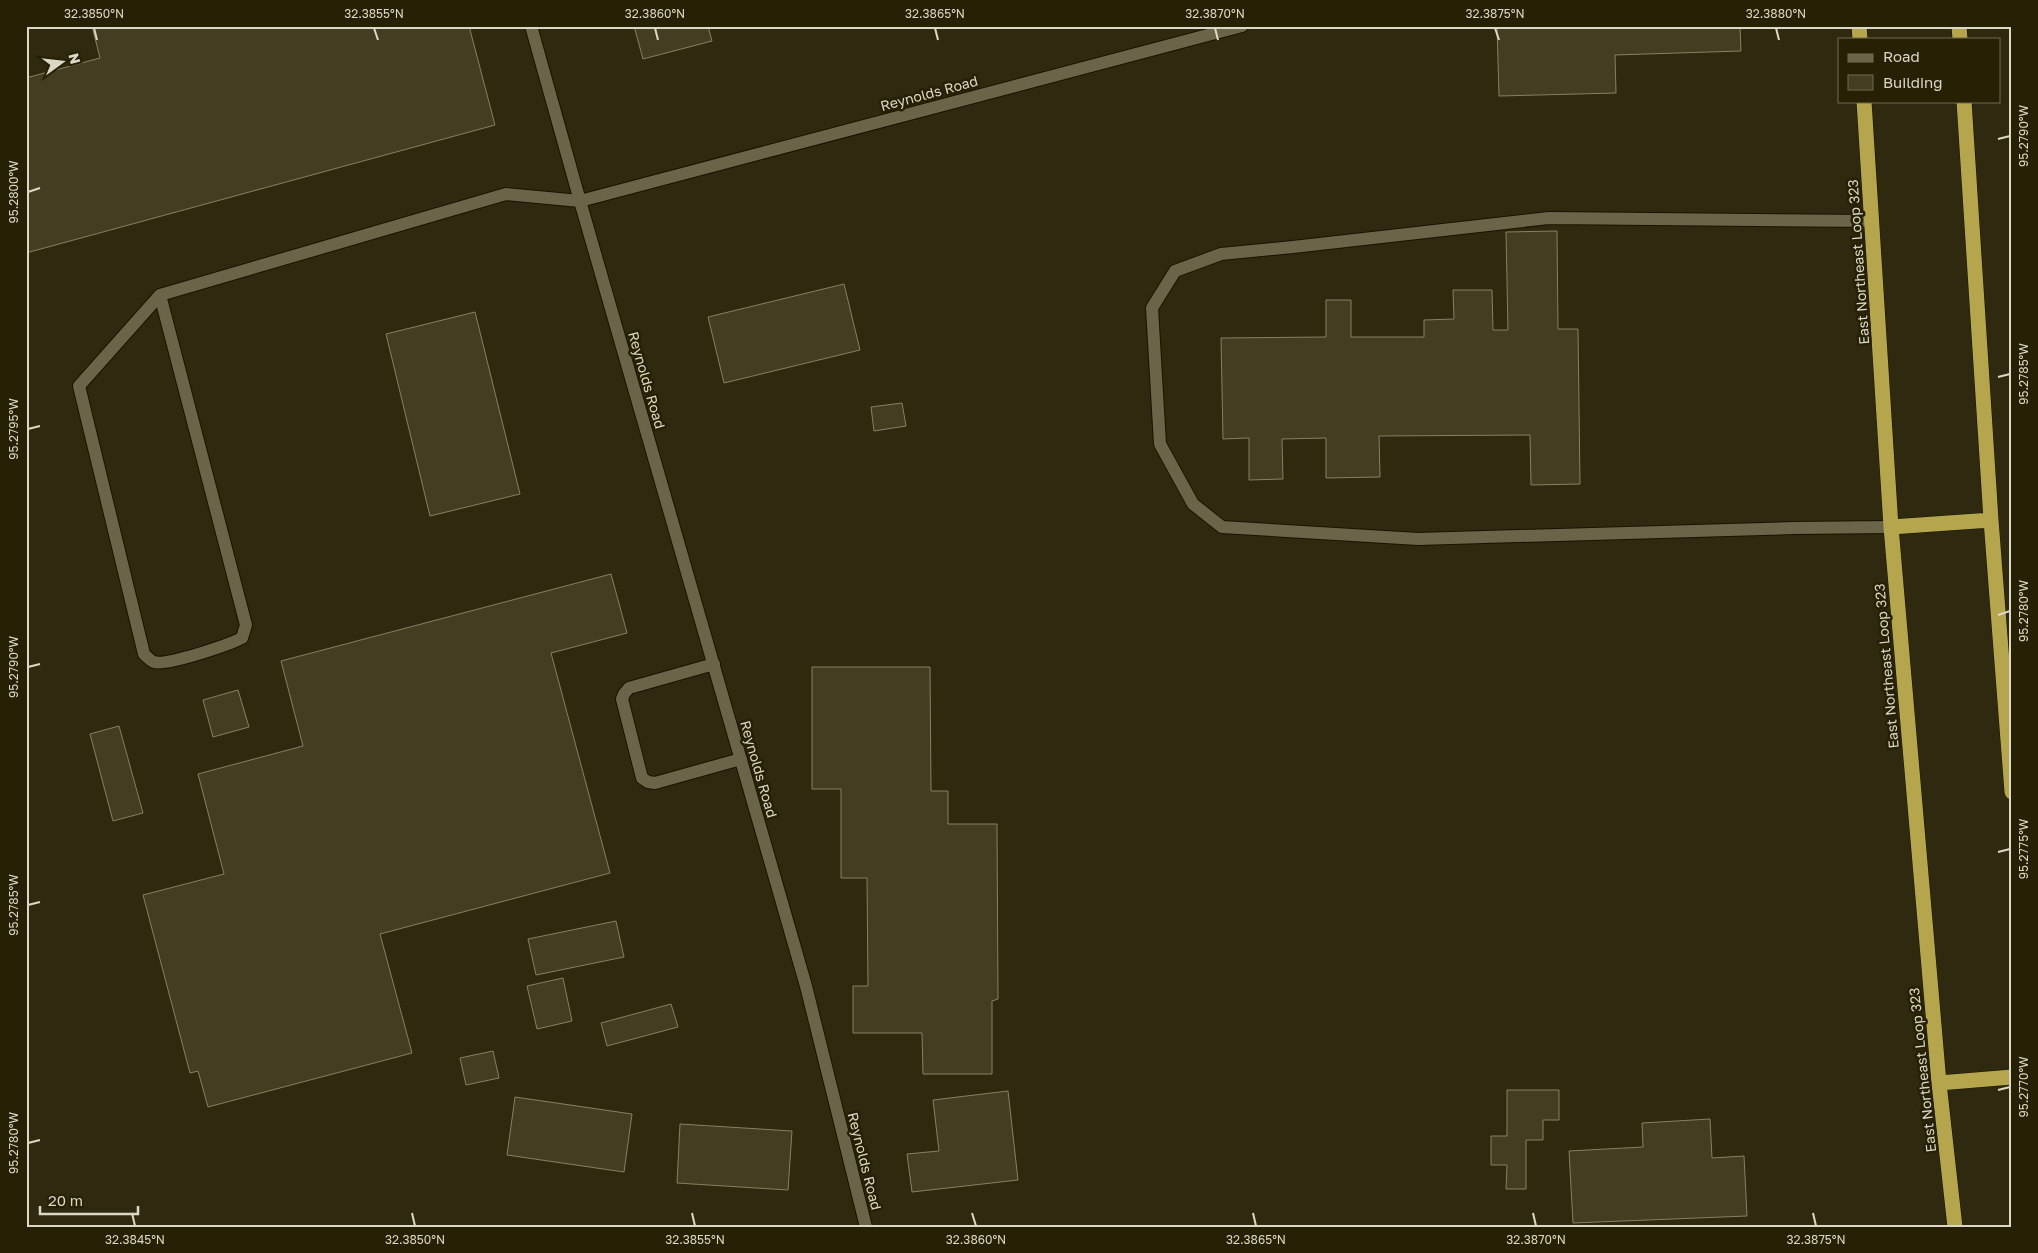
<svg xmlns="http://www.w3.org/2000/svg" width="2038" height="1253" viewBox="0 0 2038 1253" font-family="'Golos Text',sans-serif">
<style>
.building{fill:#433e22;stroke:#868163}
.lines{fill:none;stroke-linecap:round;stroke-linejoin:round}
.minor-casing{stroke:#181300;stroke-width:14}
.highway-casing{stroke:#181300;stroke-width:16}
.minor{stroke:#6a6548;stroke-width:12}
.highway{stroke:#b5a54c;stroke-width:15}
.ticks{fill:none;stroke:#dbd8c8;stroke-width:2}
.labels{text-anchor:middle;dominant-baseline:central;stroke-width:5;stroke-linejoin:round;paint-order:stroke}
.street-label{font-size:14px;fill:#dbd8c8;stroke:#262105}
.neatline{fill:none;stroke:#dbd8c8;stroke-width:2}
.ticks-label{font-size:12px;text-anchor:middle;fill:#dbd8c8}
</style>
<rect width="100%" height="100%" fill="#2f2a0f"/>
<path class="building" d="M92 26H469L495 125 26 253V78L100 58Z
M634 26H708L712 41 643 59Z
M1497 26H1740L1741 51 1615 55 1616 93 1499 96Z
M1557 231 1558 329H1578L1580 484 1531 485 1530 435 1379 436 1380 477 1326 478V438L1282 439 1283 479 1249 480V438L1223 439 1221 338 1326 337V300H1351V337H1424V320L1454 319 1453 290H1492L1493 330H1508L1506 232Z
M844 284 860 350 724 383 708 317Z
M475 312 520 494 430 516 386 334Z
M902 403 906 426 874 431 871 407Z
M611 574 627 633 551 653 610 873 380 934 412 1053 208 1107 198 1071 190 1073 143 895 224 874 198 774 303 746 281 661Z
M812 667H930L931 791H948V824H997L998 999 992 1001V1074H923L922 1033H853V986H868L867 878H841V789H812Z
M238 690 249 727 213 737 203 700Z
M119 726 143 813 113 821 90 734Z
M616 921 624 957 536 975 528 939Z
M563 978 572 1021 537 1029 527 986Z
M671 1004 678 1027 607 1046 601 1023Z
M493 1051 499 1078 466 1085 460 1058Z
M1507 1090H1559V1120H1543V1140H1526V1189H1506L1507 1165H1491V1136H1507Z
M1008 1091 1018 1180 912 1192 907 1154 939 1151 933 1100Z
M515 1097 632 1114 624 1172 507 1155Z
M1710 1119 1712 1158 1744 1156 1747 1216 1573 1223 1569 1151 1643 1147 1642 1123Z
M680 1124 792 1131 788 1190 677 1183Z"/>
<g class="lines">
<defs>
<path id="minor" d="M1871 221 1549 218 1293 247 1221 254 1175 271 1152 308 1160 444 1193 504 1222 527 1418 539 1794 528 1891 527
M160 295 246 625 242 638C228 645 167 666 154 662 151 661 147 657 144 654L79 386 160 295 506 194 580 201 531 26
M714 664 629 688 624 694 622 699 642 778 648 782 655 783 741 759
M866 1227 806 986 580 201 1242 26"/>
<path id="highway" d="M1859 26 1860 39
M1959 26 1960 39
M1864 101 1891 527 1939 1083 1955 1227
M1964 101 1991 520 2012 792
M1891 527 1991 520
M1939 1083 2012 1077"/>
</defs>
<use href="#minor" class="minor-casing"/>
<use href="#highway" class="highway-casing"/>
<use href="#minor" class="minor"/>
<use href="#highway" class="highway"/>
</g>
<path class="ticks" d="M94 28 97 40M374 28 378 40M655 28 658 40M935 28 938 40M1215 28 1218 40M1495 28 1499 40M1776 28 1779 40M1998 139 2010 136M28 192 40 188M1998 377 2010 374M28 429 40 426M1998 615 2010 611M28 667 40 664M1998 852 2010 849M28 905 40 902M1998 1090 2010 1087M28 1143 40 1140M132 1213 135 1226M412 1213 415 1226M692 1213 695 1226M972 1213 976 1226M1253 1213 1256 1226M1533 1213 1536 1226M1813 1213 1816 1226"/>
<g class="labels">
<g class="street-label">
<text transform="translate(929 93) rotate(-15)">Reynolds Road</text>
<text transform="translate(1858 262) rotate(-94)">East Northeast Loop 323</text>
<text transform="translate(647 380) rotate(74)">Reynolds Road</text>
<text transform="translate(1886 666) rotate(-95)">East Northeast Loop 323</text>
<text transform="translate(759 769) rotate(74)">Reynolds Road</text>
<text transform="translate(1922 1070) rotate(-96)">East Northeast Loop 323</text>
<text transform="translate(865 1161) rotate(76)">Reynolds Road</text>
</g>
</g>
<rect width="2038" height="1253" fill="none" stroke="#262105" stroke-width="55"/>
<rect x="1838" y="38" width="162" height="65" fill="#262105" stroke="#6e6a53"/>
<rect x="1848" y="54" width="25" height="8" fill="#6a6548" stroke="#6e6a53"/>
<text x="1883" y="62" font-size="15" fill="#dbd8c8">Road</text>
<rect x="1848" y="75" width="25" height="15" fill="#433e22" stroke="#6e6a53"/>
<text x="1883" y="88" font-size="15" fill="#dbd8c8">Building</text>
<g transform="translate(62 62) rotate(75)" stroke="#262105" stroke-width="4" paint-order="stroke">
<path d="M0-4L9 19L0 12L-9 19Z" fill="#dbd8c8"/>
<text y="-8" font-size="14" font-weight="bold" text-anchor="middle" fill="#dbd8c8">N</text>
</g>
<path d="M40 1206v8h98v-8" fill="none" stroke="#dbd8c8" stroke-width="2.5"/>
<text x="48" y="1206" font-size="15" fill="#dbd8c8" stroke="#262105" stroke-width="4" paint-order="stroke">20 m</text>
<rect x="28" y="28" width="1982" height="1198" class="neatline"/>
<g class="ticks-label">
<text x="94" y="18">32.3850°N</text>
<text x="374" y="18">32.3855°N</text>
<text x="655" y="18">32.3860°N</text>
<text x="935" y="18">32.3865°N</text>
<text x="1215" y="18">32.3870°N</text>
<text x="1495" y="18">32.3875°N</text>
<text x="1776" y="18">32.3880°N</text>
<text transform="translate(2024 136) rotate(-90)" y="4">95.2790°W</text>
<text transform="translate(14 192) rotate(-90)" y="4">95.2800°W</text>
<text transform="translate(2024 374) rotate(-90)" y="4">95.2785°W</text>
<text transform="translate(14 429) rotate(-90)" y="4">95.2795°W</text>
<text transform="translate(2024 611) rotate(-90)" y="4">95.2780°W</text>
<text transform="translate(14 667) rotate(-90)" y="4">95.2790°W</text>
<text transform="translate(2024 849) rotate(-90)" y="4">95.2775°W</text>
<text transform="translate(14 905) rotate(-90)" y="4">95.2785°W</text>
<text transform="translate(2024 1087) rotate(-90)" y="4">95.2770°W</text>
<text transform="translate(14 1143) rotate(-90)" y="4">95.2780°W</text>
<text x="135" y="1244">32.3845°N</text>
<text x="415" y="1244">32.3850°N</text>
<text x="695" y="1244">32.3855°N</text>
<text x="976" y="1244">32.3860°N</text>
<text x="1256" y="1244">32.3865°N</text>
<text x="1536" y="1244">32.3870°N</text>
<text x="1816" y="1244">32.3875°N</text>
</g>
</svg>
